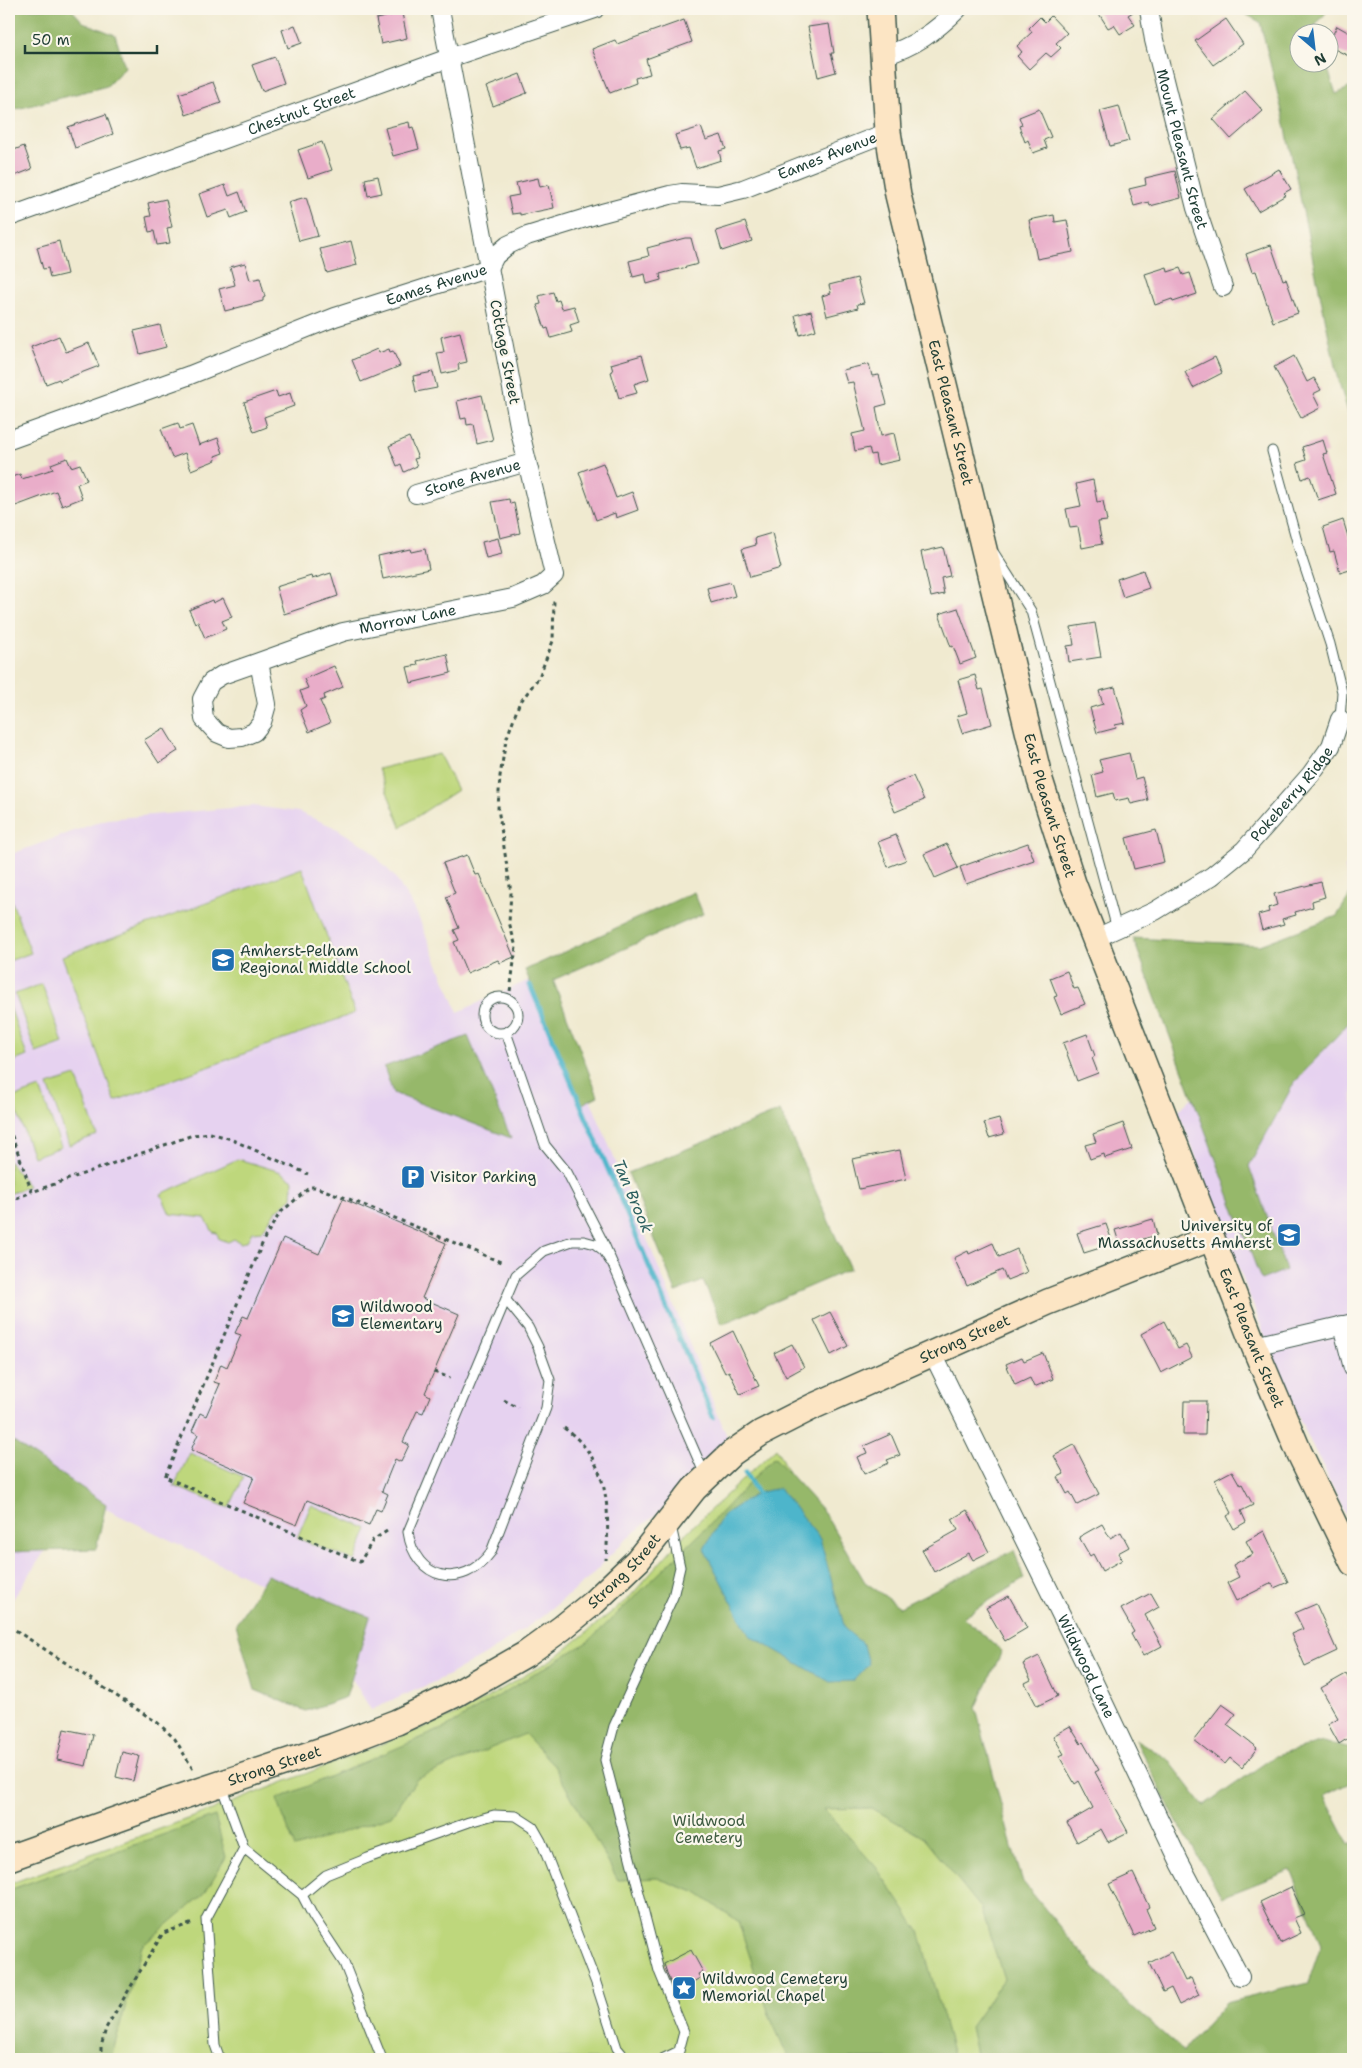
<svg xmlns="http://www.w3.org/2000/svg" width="1362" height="2068" viewBox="0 0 1362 2068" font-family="'Shantell Sans',sans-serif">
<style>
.built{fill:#e6d2f0}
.green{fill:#bed77b;stroke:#6e8a58}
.forest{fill:#96b86b;stroke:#5a7a50}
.water{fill:#4db5cb;stroke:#367980}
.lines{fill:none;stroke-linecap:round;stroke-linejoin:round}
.stream{stroke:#4db5cb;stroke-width:5}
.building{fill:#e9adc9}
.service-casing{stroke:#3e574b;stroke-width:11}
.minor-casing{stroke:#3e574b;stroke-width:20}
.secondary-casing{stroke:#3e574b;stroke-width:28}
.path{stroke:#3e574b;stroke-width:3;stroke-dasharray:4 4;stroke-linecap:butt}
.service{stroke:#fff;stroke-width:9}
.minor{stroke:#fff;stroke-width:18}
.secondary{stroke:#fce5c4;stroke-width:25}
.labels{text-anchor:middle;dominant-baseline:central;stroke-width:4.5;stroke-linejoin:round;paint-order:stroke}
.street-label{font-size:15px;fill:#1f3d34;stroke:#fbf7ec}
.poi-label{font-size:15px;fill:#1f3d34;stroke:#fbf7ec;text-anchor:start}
.park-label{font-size:15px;fill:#3f5c42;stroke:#fbf7ec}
.water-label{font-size:16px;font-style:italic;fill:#2d6161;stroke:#fbf7ec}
</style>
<rect width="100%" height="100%" fill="#fbf7ec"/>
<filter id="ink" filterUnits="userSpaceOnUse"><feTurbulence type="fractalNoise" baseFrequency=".02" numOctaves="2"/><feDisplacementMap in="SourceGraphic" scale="10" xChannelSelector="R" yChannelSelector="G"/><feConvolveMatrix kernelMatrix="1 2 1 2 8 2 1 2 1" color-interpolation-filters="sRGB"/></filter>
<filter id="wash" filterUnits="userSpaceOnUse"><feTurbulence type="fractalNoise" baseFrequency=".0096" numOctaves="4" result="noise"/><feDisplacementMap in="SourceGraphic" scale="20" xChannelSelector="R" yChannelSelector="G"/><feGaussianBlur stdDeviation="1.12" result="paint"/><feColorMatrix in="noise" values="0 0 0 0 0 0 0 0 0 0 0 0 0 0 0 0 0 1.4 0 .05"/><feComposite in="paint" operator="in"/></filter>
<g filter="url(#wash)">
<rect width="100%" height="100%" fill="#f0ead0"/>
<path class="built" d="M253 806 298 812 334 827 367 847 394 876 415 909 458 1012 540 975 728 1439 682 1493 623 1542 588 1579 540 1618 490 1652 447 1676 371 1710 309 1607 81 1497 9 1605V855L107 819Z
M1353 864V914L1345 867Z
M1353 944V1529L1287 1393 1178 1111Z"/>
<path class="green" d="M439 754 457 790 401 827 378 769Z
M302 868 355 1013 115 1101 62 956Z
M9 894 31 953 9 961Z
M42 984 63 1043 36 1053 15 994Z
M9 1004 27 1056 9 1063Z
M76 1076 97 1135 69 1145 48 1085Z
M40 1088 61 1147 33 1157 12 1098Z
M238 1159 281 1172 293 1180 292 1198 275 1212 262 1231 252 1232 247 1241 241 1243 234 1239 228 1242 219 1239 217 1233 213 1232 205 1218 170 1214 161 1194Z
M9 1161 28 1186 9 1194Z
M776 1448 1081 2059H9V1884L231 1803 463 1712 556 1657 629 1598 687 1532Z
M190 1453 244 1477 229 1508 174 1486Z
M311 1505 368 1529 355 1561 297 1538Z"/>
<path class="forest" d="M9 9H71L83 22 115 35 125 67 107 86 9 111Z
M1236 9H1329L1315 26 1317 32H1300V62L1326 63 1336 94 1353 86V428L1337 376 1284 119 1260 22Z
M1353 890V1018L1294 1083 1249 1166 1286 1270 1261 1280 1133 938 1260 945 1337 916Z
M694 892 703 914 553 980 598 1096 582 1104 525 970Z
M468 1036 511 1138 393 1093 384 1067Z
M780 1111 850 1269 722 1324 703 1281 676 1292 628 1173Z
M9 1439 106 1504 96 1549 9 1552Z
M774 1457 823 1511 865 1582 900 1607 1014 1550 1024 1579 963 1617 1002 1651 976 1708 1012 1847 1023 1882 1068 1937 1122 1998 1183 2051 1226 2003 1308 1983 1321 1945 1291 1870 1222 1897 1174 1816 1135 1739 1168 1759 1204 1806 1275 1756 1323 1742 1351 1749 1353 1756V1781L1324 1796 1349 1845 1353 1843V2059H977L970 2027 1004 1979 981 1908 924 1838 872 1808 824 1809 876 1867 919 1931 954 2059H789L770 2017 738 1921 697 1893 657 1878 618 1880 553 1764 525 1734 417 1779 391 1816 295 1848 277 1799 449 1726 589 1641 700 1534Z
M267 1575 370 1617 346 1697 306 1711 255 1690 236 1624Z
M215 1816 226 1857 204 1894 142 1946 111 2059H9V1890Z"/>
<path class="water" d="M779 1488 820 1539 845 1629 864 1645 869 1664 853 1681 830 1682 749 1635 704 1549 723 1515 757 1493Z"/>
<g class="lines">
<path class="stream" d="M530 985 713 1417
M745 1473 757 1493"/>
</g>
<g id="blocks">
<path class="building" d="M1096 9H1138L1128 15 1135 25 1120 34 1114 25 1108 28Z
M402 13 407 38 381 44 376 19Z
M1051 16 1067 33 1056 43 1061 48 1051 57 1046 53 1029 69 1017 56 1022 52 1017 46 1032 32 1029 28 1040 17 1045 22Z
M1226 19 1243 44 1213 65 1195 41Z
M684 20 692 42 646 59 650 74 635 78 636 83 610 93 592 49 615 40 617 44Z
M829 24 834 53H831L836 72 818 77 808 27Z
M295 25 302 43 288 48 282 30Z
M1337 26 1353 35V58L1330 47V40Z
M275 57 284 83 262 91 252 65Z
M520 74 527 93 493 106 486 87Z
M213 82 221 103 186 115 179 94Z
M1245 91 1263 111 1231 139 1213 119Z
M1119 106 1129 141 1110 146 1100 111Z
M1039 109 1051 137 1044 140 1047 148 1033 153 1028 140 1025 142 1019 126 1022 125 1019 117Z
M106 114 113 134 75 148 68 127Z
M409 122 410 128 413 127 419 149 393 156 385 128Z
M701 127 706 140 721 135 726 149 719 151 721 160 696 168 689 148 680 150 675 135Z
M322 142 332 170 308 178 298 150Z
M24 146 32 169 9 178V152Z
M1279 169 1291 189 1284 193 1286 195 1258 211 1245 189Z
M1175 171 1181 198 1150 206 1149 202 1134 206 1129 189 1146 185 1145 178Z
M378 176 382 193 368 196 365 179Z
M538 178 540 187 549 185 554 208 520 215V213L512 214 508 197 519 195 516 183Z
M225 185 229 196 239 192 246 212 231 218 228 210 207 217 199 194Z
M306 197 318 236 299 241 288 202Z
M166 199 172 227 167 228 170 243 157 245 154 231 149 232 146 217 151 216 148 203Z
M1054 215 1055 222 1067 220 1073 252 1037 259 1029 220Z
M745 222 752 241 722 251 716 231Z
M685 238H691L698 264 660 274 661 280 647 284 645 274 633 277 629 261 649 256 647 248Z
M59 241 67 274 50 278 48 268 43 269 37 247Z
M351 241 357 265 327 273 320 249Z
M1271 245 1283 280 1286 279 1298 313 1273 322 1256 271 1252 272 1246 254Z
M245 263 250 280 260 278 265 297 263 298V301L225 311 219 289 235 285 230 267Z
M1167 267 1168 272 1180 268 1183 275 1190 273 1197 294 1173 302 1172 299 1155 305 1145 274Z
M857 278 864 303 857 304 858 308 827 316 822 296 831 293 829 285Z
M553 292 556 301 559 300 562 309 574 306 579 322 570 325 572 332 551 338 548 328 545 329 537 305 541 304 539 296Z
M811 311 816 330 800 335 795 315Z
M160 325 166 347 140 354 134 331Z
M460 332 467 362 458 364 459 370 442 374 437 353 444 352 441 337Z
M59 336 66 352 89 343 99 366 60 381 59 379 46 384 31 347Z
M377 349 379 353 389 349 390 352 393 351 400 366 361 382 352 360Z
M642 355 649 379 634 384 637 393 619 398 611 372 613 371 611 364Z
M1294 356 1307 382 1314 378 1321 390 1313 394 1320 408 1301 418 1274 367Z
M1215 357 1222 373 1193 388 1185 372Z
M869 364 872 376 879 375 887 404 876 407 881 436 894 433 900 460 877 465 875 454 871 455 869 448 855 451 852 434 865 431 853 382 847 383 843 370Z
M433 372 437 388 416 392 413 376Z
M276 391 278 397 290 393 294 406 264 417 267 427 254 432 244 402Z
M482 395 493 440 477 444 473 424 467 425 466 418 461 419 457 401Z
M178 423 180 429 192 425 199 445 218 438 223 453 215 456 216 460 191 470 185 453 172 458 161 429Z
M409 437 418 458 414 459 417 466 404 472 401 464 397 466 389 446Z
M1323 440 1327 453 1323 454 1336 494 1318 500 1310 476 1302 479 1297 463 1306 460 1302 447Z
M67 458 71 467 80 464 87 480 77 484 82 498 62 506 56 491 13 507 9 495V478L20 474 22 479 53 469 51 464Z
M603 463 616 498 632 492 638 510 616 518 615 513 596 520 579 472Z
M1093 480 1097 502 1103 501 1107 521 1098 522 1102 544 1082 548 1078 527 1070 528 1066 509 1081 506 1076 484Z
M509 499 510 504 514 503 520 533 500 538 492 502Z
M1343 520 1353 553V569L1340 573 1334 551 1330 552 1323 527Z
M772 533 781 568 750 577 742 549 756 545 755 538Z
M498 538 502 554 486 558 482 542Z
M943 547 950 576 941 578 944 594 931 597 921 552Z
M410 549 411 552 425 549 429 569 383 579 378 556Z
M1143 570 1149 588 1123 597 1117 579Z
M331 573 338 596 284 614 276 587 311 576 312 579Z
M731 582 735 596 711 603 707 588Z
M223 598 232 617 222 621 226 629 205 638 198 622 195 623 189 610 212 600 213 603Z
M958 608 976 658 960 664 953 646 951 647 939 614Z
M1095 623 1101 657 1069 662 1067 646 1074 645 1071 627Z
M447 654 451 673 411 683 407 667 418 665 417 661Z
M334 666 343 687 324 695 325 699 320 701 330 723 309 732 300 710 306 706 300 691 308 688 304 679Z
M975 675 979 690 983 689 992 724 962 733 957 716 967 713 958 680Z
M1115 687 1125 723 1115 725 1116 728 1097 733 1090 708 1103 704 1099 691Z
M164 728 178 751 159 763 144 740Z
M1129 753 1135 779 1142 777 1148 800 1131 804 1129 798 1115 801 1113 793 1097 797 1092 775 1103 772 1099 760Z
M913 776 924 800 895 812 885 788Z
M1156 830 1164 862 1134 869 1126 838Z
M896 835 906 860 888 867 878 842Z
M1028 843 1034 860 966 884 960 867Z
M947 844 958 868 935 878 924 854Z
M467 855 475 875 479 874 514 957 500 963 498 960 467 973 454 942 459 940 454 930 459 928 446 897 455 893 443 863Z
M1321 882 1325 897 1312 901 1313 907 1295 912 1296 915 1282 919 1284 924 1262 930 1258 915 1269 912 1268 908 1277 905 1274 894Z
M1067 971 1074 989 1078 988 1085 1004 1061 1014 1054 997 1057 996 1050 978Z
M1087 1034 1095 1056 1092 1058 1098 1073 1077 1081 1063 1043Z
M999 1119 1004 1134 989 1138 984 1123Z
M1123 1123 1132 1149 1105 1158 1104 1154 1090 1159 1085 1145 1096 1142 1093 1134Z
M900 1150 906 1179 859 1189 852 1159Z
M343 1199 446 1243 422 1298 459 1314 425 1393 430 1396 423 1413 417 1411 403 1442 409 1445 401 1462 395 1459 382 1491 388 1494 381 1511 376 1509 369 1525 307 1500 297 1525 243 1503 254 1477 191 1450 198 1434 192 1431 200 1413 206 1416 220 1384 214 1382 221 1364 227 1367 241 1335 235 1333 243 1316 248 1318 283 1238 319 1254Z
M1153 1219 1157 1235 1120 1246 1115 1230Z
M1106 1224 1113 1244 1084 1253 1077 1233Z
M993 1243 999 1257 1017 1249 1027 1272 1007 1280 1002 1270 967 1286 954 1258 968 1251 969 1254Z
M830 1312 848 1346 831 1355 814 1320Z
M1164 1321 1178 1349 1186 1345 1192 1357 1161 1373 1141 1334Z
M733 1331 759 1386 740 1394 729 1371 725 1373 710 1343Z
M792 1344 804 1367 786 1377 774 1353Z
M1043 1353 1053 1379 1034 1387 1030 1378 1015 1385 1006 1364 1022 1357 1024 1361Z
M1184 1401H1206L1205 1435H1183Z
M891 1434 900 1455 887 1460 889 1463 864 1474 857 1457 867 1453 864 1446Z
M1074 1445 1099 1494 1077 1505 1070 1492 1067 1494 1058 1477 1064 1474 1054 1456Z
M1232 1471 1240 1485 1242 1484 1253 1505 1241 1511 1246 1522 1234 1529 1227 1516 1232 1513 1215 1480Z
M967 1510 989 1552 973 1560 969 1553 934 1572 922 1550 958 1530 952 1519Z
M1102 1524 1110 1538 1121 1532 1129 1547 1118 1553 1122 1560 1102 1571 1093 1554 1090 1556 1079 1537Z
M1264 1531 1288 1582 1274 1588 1272 1583 1236 1601 1227 1583 1239 1577 1233 1565 1253 1554 1246 1541Z
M1151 1593 1159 1607 1145 1615 1162 1646 1143 1656 1131 1634 1134 1632 1121 1609Z
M1009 1596 1027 1628 1005 1641 986 1608Z
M1316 1604 1337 1651 1305 1666 1291 1634 1303 1629 1295 1613Z
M1039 1656 1058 1696 1037 1706 1025 1683 1031 1680 1023 1664Z
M1346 1674 1353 1687V1744L1350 1737 1339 1744 1328 1724 1338 1718 1321 1688Z
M1222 1704 1236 1714 1227 1725 1257 1748 1242 1768 1230 1758 1225 1764 1194 1740Z
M1070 1726 1081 1744 1083 1742 1099 1770 1095 1772 1128 1832 1108 1842 1101 1829 1077 1842 1067 1823 1093 1808 1079 1781 1075 1784 1059 1756 1064 1754 1053 1736Z
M64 1729 93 1735 86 1766 57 1760Z
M122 1752 139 1756 133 1781 116 1777Z
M1133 1873 1149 1907 1146 1909 1154 1927 1134 1936 1109 1884Z
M1291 1887 1304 1914 1294 1918 1301 1933 1280 1943 1260 1902Z
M691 1950 703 1972 698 1974 700 1978 684 1987 681 1982 674 1985 672 1981 670 1982 664 1964Z
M1171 1952 1185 1981 1191 1978 1199 1995 1179 2005 1171 1988 1163 1992 1149 1963Z"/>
</g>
</g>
<g filter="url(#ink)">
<use href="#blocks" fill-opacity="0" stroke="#3e574b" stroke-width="1"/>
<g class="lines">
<defs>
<path id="service" d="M1272 451 1301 556 1330 644 1342 692 1340 719
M994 553 1031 611 1117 929
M482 1015a18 18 0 1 1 36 0a18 18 0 1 1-36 0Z
M506 1032 545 1145 567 1172 604 1244 705 1475
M506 1300 528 1327 538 1347 550 1380 546 1408 491 1552C462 1591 415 1580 408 1532L516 1275 544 1251 572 1241H584L595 1244 604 1251 610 1261
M221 1785 244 1848
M220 2059 215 2045 206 1919 244 1848 302 1895
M382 2059 344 1963 313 1916 302 1895 326 1875 368 1858 469 1822 494 1815 516 1816 533 1827 541 1841 596 1983 617 2048 626 2059
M662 2059 679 2051 684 2032 659 1971 605 1760 614 1726 673 1597 680 1567 671 1526"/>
<g id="minor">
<path id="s1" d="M1149 9 1154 40 1196 208 1223 287"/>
<path d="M883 56C914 47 936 31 958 9"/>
<path id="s2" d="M9 217 449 58 595 9"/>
<path id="s3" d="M9 440 190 375 335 317 489 268 495 256 508 245 527 236 602 213 670 195 682 193 718 195 743 189 888 132"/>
<path id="s4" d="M416 494 527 462"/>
<path id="s5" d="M259 662 267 704 262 722 254 732 242 737 229 738 217 733 204 719 202 699 211 682 222 675 259 662 343 632 513 598 543 585 554 575 521 436 440 9"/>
<path id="s6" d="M1094 939 1155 911 1212 876 1244 850 1311 774 1331 746 1340 719"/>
<path d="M1342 1325 1353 1368"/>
<path d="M1254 1346 1353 1323"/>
<path id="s7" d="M933 1354 1079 1651 1180 1863 1240 1977"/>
</g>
<g id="secondary">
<path id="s8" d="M880 9 888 132 898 195 1040 780 1073 883 1254 1346 1299 1452 1353 1563"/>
<path id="s9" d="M9 1858 157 1805 334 1746 397 1722 456 1694 526 1654 562 1628 594 1602 638 1560 694 1489 732 1453 761 1433 814 1406 1048 1302 1211 1238"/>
</g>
</defs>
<use href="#service" class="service-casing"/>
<use href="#minor" class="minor-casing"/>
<use href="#secondary" class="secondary-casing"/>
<path class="path" d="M509 999 516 947 509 922 511 893 498 808 500 776 506 740 519 704 539 677 553 641 554 599
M9 1128 32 1192 193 1135 210 1133 228 1138 308 1174
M9 1201 32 1192
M434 1372 450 1378
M504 1400 518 1408
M564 1428C610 1460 610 1510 606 1560
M387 1531 373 1540 360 1562 165 1477 265 1237 280 1213 310 1187H315L349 1199 503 1263
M9 1626 158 1723 175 1739 194 1771
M101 2059V2047L106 2028 163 1933 193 1923"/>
<use href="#service" class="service"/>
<use href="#minor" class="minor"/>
<use href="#secondary" class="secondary"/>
</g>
</g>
<defs>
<symbol id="school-square" viewBox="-11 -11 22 22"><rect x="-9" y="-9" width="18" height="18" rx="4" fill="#1f6fb2" stroke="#fbf7ec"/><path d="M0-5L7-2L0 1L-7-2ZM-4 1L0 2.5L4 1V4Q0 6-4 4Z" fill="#fff"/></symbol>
<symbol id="parking-square" viewBox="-11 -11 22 22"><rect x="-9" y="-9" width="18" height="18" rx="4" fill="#1f6fb2" stroke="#fbf7ec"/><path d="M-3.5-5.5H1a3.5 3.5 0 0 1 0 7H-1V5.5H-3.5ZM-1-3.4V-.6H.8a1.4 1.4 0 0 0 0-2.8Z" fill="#fff"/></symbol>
<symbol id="university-square" viewBox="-11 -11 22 22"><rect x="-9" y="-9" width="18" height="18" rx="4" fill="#1f6fb2" stroke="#fbf7ec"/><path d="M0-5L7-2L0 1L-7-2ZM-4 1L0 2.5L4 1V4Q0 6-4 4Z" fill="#fff"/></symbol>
<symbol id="sight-square" viewBox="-11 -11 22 22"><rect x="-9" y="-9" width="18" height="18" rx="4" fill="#1f6fb2" stroke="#fbf7ec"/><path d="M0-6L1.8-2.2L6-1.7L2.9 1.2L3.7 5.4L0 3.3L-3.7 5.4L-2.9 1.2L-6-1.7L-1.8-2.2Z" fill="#fff"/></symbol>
</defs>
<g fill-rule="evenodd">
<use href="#school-square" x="209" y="946" width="28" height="28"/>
<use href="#parking-square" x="399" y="1163" width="28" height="28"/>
<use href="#university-square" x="1275" y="1221" width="28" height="28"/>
<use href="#school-square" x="329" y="1302" width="28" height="28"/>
<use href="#sight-square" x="670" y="1974" width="28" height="28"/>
</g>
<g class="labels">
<g class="street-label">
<text stroke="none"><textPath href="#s2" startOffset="311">Chestnut Street</textPath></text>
<text stroke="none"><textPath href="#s1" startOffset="144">Mount Pleasant Street</textPath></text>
<text stroke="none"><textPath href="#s3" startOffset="875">Eames Avenue</textPath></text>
<text stroke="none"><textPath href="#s3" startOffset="455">Eames Avenue</textPath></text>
<text transform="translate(505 352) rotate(79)">Cottage Street</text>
<text stroke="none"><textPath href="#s8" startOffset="411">East Pleasant Street</textPath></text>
<text stroke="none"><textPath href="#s4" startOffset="59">Stone Avenue</textPath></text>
<text stroke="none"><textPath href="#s5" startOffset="379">Morrow Lane</textPath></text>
<text stroke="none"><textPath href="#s6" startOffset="249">Pokeberry Ridge</textPath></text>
<text stroke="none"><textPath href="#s8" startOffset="816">East Pleasant Street</textPath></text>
<text stroke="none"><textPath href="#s8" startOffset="1386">East Pleasant Street</textPath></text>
<text stroke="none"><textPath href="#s9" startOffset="1106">Strong Street</textPath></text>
<text stroke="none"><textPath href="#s9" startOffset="686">Strong Street</textPath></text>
<text stroke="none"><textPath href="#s7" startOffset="348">Wildwood Lane</textPath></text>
<text stroke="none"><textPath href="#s9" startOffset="281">Strong Street</textPath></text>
</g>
<g class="poi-label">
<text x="240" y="951">Amherst-Pelham<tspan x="240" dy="17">Regional Middle School</tspan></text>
<text x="430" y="1177">Visitor Parking</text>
<text x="1272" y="1226" text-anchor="end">University of<tspan x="1272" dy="17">Massachusetts Amherst</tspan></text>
<text x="360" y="1307">Wildwood<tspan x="360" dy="17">Elementary</tspan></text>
<text x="702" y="1979">Wildwood Cemetery<tspan x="702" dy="17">Memorial Chapel</tspan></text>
</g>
<g class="park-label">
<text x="709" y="1821">Wildwood<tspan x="709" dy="17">Cemetery</tspan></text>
</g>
<g class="water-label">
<text transform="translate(633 1196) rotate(67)">Tan Brook</text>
</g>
</g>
<rect width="1362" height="2068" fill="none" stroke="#fbf7ec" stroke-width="30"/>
<g transform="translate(1314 48) rotate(152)"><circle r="24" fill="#fbf7ec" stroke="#a3ada2"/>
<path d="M0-4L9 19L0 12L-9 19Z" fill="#1f6fb2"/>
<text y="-8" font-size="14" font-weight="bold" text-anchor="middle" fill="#1f3d34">N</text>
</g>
<path d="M25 45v8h132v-8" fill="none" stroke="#1f3d34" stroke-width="2.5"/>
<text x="32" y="45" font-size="15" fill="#1f3d34" stroke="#fbf7ec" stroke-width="4" paint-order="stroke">50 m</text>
</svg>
